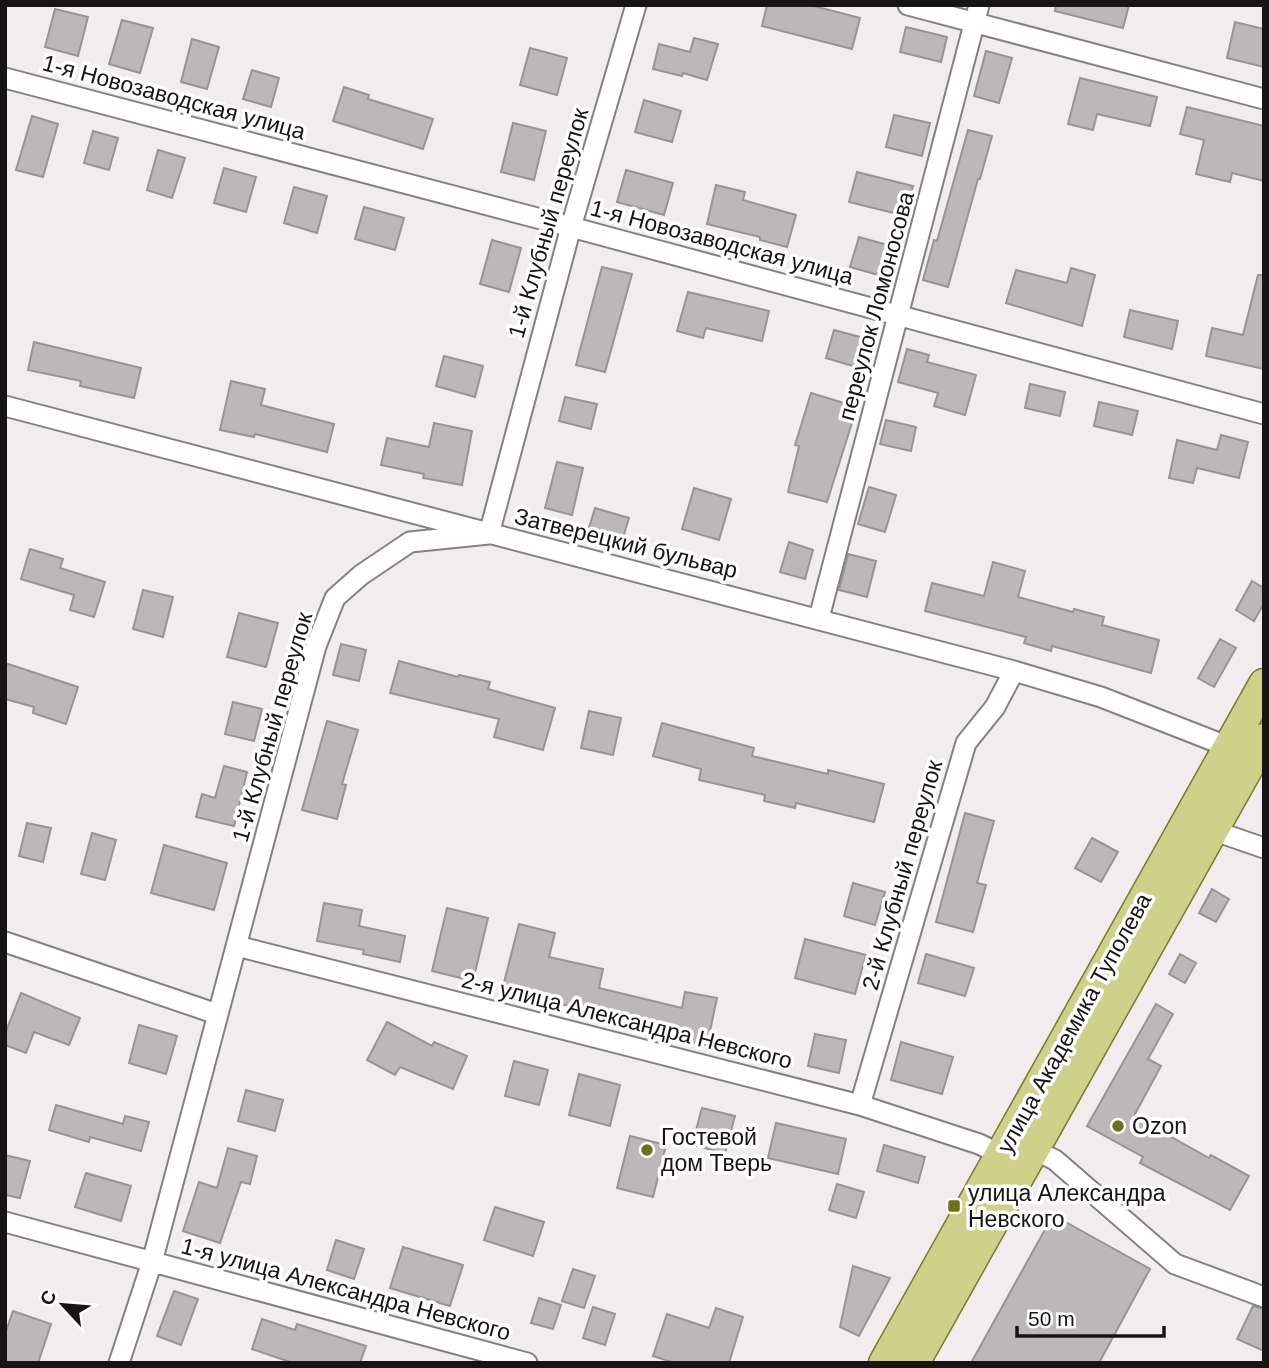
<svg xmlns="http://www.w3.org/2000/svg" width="1269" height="1368" viewBox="0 0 1269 1368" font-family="Helvetica,sans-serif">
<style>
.building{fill:#bcb7b9;stroke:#979495;stroke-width:2}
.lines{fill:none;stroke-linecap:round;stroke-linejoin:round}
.street-casing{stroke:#848182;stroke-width:23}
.primary-casing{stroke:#777b2e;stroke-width:33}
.street{stroke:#fff;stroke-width:19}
.primary{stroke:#cdd189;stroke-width:30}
.poi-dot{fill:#6c7218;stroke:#fff;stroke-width:2.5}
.labels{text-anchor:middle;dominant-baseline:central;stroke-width:7;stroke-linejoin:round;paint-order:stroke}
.street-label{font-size:23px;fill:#161415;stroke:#fff}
.poi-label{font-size:23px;fill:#161415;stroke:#fff;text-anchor:start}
</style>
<rect width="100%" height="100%" fill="#f1edef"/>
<path class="building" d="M767 5H810L860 18 852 49 762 26Z
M1056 5H1129L1123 28 1055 11Z
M55 9 88 17 78 56 45 47Z
M122 20 153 28 140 73 109 64Z
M1235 22 1264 29V67L1227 58Z
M906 27 947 37 941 62 900 52Z
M694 38 718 44 707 80 683 73 682 76 653 69 659 44 690 52Z
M192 39 219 47 207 89 181 82Z
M530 48 567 58 557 95 520 85Z
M986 51 1012 58 999 103 974 96Z
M252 70 279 78 271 107 243 99Z
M1080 78 1157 97 1150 126 1097 114 1093 130 1068 124Z
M344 87 369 95 368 99 433 119 423 149 333 121Z
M644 100 681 111 672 142 635 132Z
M1187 107 1264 126V181L1232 173 1230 182 1196 174 1204 140 1180 134Z
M894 115 930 123 922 156 886 147Z
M32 116 58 124 43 177 16 170Z
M513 123 546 131 534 180 501 172Z
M968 130 992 136 980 179H978L948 287 923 280 934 240 937 241Z
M93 131 118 138 109 170 84 163Z
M158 150 185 158 172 198 147 190Z
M224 168 256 177 246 212 214 203Z
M626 170 673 183 664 215 617 202Z
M857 172 913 186 906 216 849 202Z
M716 185 745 192 743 200 796 215 787 247 760 240V237L707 224Z
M294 187 327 196 317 233 284 223Z
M364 207 404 218 395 250 355 239Z
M859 237 891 246 882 276 850 267Z
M492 240 521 248 509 292 480 284Z
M602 267 632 274 605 372 576 365Z
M1071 268 1095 275 1082 326 1006 303 1016 270 1067 283Z
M1258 275H1264V369L1206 356 1212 328 1243 335Z
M688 292 769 311 762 341 706 328 703 338 677 331Z
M1130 310 1178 321 1172 349 1124 337Z
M834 330 864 338 856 367 826 358Z
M34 342 141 368 134 398 80 386 81 381 28 370Z
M907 349 929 355 927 362 976 375 965 415 934 406 938 393 898 382Z
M444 356 483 366 475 397 436 386Z
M231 381 265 389 261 405 334 424 327 452 255 434 254 437 220 430Z
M1030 384 1065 392 1060 416 1025 408Z
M811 393 857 407 827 502 788 492 799 446 795 445Z
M565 397 597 404 591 429 559 421Z
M1099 402 1138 411 1132 435 1094 426Z
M886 420 916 427 911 451 880 444Z
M434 423 472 431 462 485 423 478 424 474 381 465 387 438 429 447Z
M1221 435 1248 442 1239 478 1197 468 1193 483 1169 478 1177 440 1217 450Z
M557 462 583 468 572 515 545 508Z
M869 487 896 495 885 532 858 524Z
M694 488 731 499 719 540 682 529Z
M595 508 629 518 622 541 588 531Z
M789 542 813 550 805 579 780 572Z
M30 549 63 559 60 568 105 582 94 617 70 610 74 595 21 579Z
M848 554 876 561 867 597 839 590Z
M993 562 1025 571 1018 597 1073 612 1074 609 1104 617 1102 625 1159 640 1151 673 1052 646 1051 651 1024 643 1026 637 925 611 932 583 984 596Z
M1252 581 1264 588V603L1254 621 1236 610Z
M143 590 173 597 163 637 133 629Z
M239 613 278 623 266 667 227 657Z
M1220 639 1236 648 1214 687 1198 678Z
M341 644 366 650 359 681 333 675Z
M399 661 458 677 459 675 490 682 488 689 555 708 543 750 494 737 499 719 390 693Z
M5 663 78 687 66 724 33 713 34 707 5 699Z
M233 702 262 709 254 741 225 734Z
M589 711 621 718 613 755 581 748Z
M327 721 358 730 342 784 346 785 337 819 302 810Z
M662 723 754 748 752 756 828 774V770L884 784 874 822 796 803 795 808 764 801 765 795 699 780 701 769 653 756Z
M224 766 247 772 234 826 196 817 202 794 215 798Z
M965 813 994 821 977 883 986 885 973 932 936 922Z
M27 823 51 828 43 862 19 856Z
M92 833 116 840 105 880 81 874Z
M1092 838 1118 852 1101 882 1075 868Z
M164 845 227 863 214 910 151 893Z
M853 883 885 892 875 925 844 916Z
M1212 889 1229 899 1216 922 1199 913Z
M324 903 362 910 359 926 405 936 400 962 363 954 364 950 317 941Z
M447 908 488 918 473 981 432 971Z
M519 924 555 933 549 957 603 969 599 988 682 1008 685 992 717 998 707 1045 676 1039V1036L611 1020 612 1016 502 990Z
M805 939 866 955 855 994 795 978Z
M926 954 974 968 965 996 918 983Z
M1180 954 1196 963 1185 983 1169 974Z
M21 993 80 1018 69 1045 34 1032 26 1053 5 1045V1034Z
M1156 1004 1173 1014 1148 1059 1161 1066 1134 1116 1209 1158 1211 1155 1249 1176 1230 1210 1140 1163 1143 1157 1087 1126Z
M387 1022 432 1046 434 1042 467 1056 453 1089 400 1067 395 1075 367 1060Z
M139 1025 177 1036 166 1074 129 1063Z
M815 1034 846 1040 839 1073 808 1066Z
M901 1042 953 1057 942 1094 891 1080Z
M514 1061 548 1070 539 1105 505 1096Z
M579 1074 620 1085 610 1126 569 1115Z
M246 1090 283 1100 275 1131 238 1121Z
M56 1105 123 1124 125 1116 149 1122 141 1151 90 1137 89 1142 49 1130Z
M702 1108 735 1116 725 1153 692 1145Z
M776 1123 846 1139 838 1174 768 1158Z
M630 1136 666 1145 653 1197 617 1188Z
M884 1145 925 1157 918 1183 877 1171Z
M228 1148 257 1156 250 1184 241 1182 220 1243 183 1231 199 1182 217 1188Z
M5 1155 30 1161 20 1198 5 1195Z
M86 1173 131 1186 121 1221 75 1207Z
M837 1184 864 1192 856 1218 829 1210Z
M495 1207 544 1222 533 1256 484 1240Z
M1053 1215 1150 1269 1099 1363H971Z
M336 1240 364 1249 354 1279 327 1270Z
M403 1247 463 1265 450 1306 390 1288Z
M853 1266 890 1278 859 1336 840 1327Z
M573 1269 595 1276 584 1308 562 1301Z
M174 1291 198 1299 181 1345 157 1336Z
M539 1298 561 1305 553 1329 531 1323Z
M1253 1306 1264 1309V1351L1237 1339Z
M593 1307 615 1314 605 1345 583 1338Z
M716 1308 743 1317 729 1363H675L653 1356 667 1314 709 1328Z
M13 1311 51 1324 38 1363H5V1334Z
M262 1319 295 1330 297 1324 366 1346 360 1363H293L252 1349Z"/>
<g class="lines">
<defs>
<path id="street" d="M908 5 1264 99
M5 78 571 227 1264 414
M5 406 1014 671 1101 697 1229 747
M819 618 979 5
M1212 830 1264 848
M5 942 217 1014
M237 946 860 1105 979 1144 1000 1154
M860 1105 966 743 995 707 1014 671
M1033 1149 1055 1160 1175 1264 1264 1297
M5 1222 527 1363
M119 1363 152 1262 316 646 335 598 361 575 410 542 489 534 571 227 636 5"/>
<path id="primary" d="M884 1363 1264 684
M914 1363 1264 739"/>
</defs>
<use href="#street" class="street-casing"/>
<use href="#primary" class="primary-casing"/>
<use href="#street" class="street"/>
<use href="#primary" class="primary"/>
</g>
<g class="poi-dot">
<circle cx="1118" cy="1126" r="7"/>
<circle cx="647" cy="1150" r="7"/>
<rect x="947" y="1199" width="14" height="14" rx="3.5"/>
</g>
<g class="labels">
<g class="street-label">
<text transform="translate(174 97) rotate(15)">1-я Новозаводская улица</text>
<text transform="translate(548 223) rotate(-74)">1-й Клубный переулок</text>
<text transform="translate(722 242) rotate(15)">1-я Новозаводская улица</text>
<text transform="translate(876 306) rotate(-75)">переулок Ломоносова</text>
<text transform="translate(626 543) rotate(14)">Затверецкий бульвар</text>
<text transform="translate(272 727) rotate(-74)">1-й Клубный переулок</text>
<text transform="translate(902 875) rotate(-74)">2-й Клубный переулок</text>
<text transform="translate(627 1020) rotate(14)">2-я улица Александра Невского</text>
<text transform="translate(1074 1023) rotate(-61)">улица Академика Туполева</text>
<text transform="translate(346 1289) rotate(15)">1-я улица Александра Невского</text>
</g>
<g class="poi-label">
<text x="1132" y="1126">Ozon</text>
<text x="661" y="1137">Гостевой<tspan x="661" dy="26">дом Тверь</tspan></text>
<text x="968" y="1193">улица Александра<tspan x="968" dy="26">Невского</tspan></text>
</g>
</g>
<rect width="1269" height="1368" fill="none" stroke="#161415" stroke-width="14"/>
<g transform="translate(63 1305) rotate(296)" stroke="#ffffff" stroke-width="5" paint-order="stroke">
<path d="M0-5L12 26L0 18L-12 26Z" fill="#161415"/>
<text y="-10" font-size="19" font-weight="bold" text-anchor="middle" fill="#161415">С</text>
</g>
<path d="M1017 1326v10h147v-10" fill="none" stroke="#161415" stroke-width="3.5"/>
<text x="1028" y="1326" font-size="21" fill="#161415" stroke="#ffffff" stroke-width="5" paint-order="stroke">50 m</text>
</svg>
